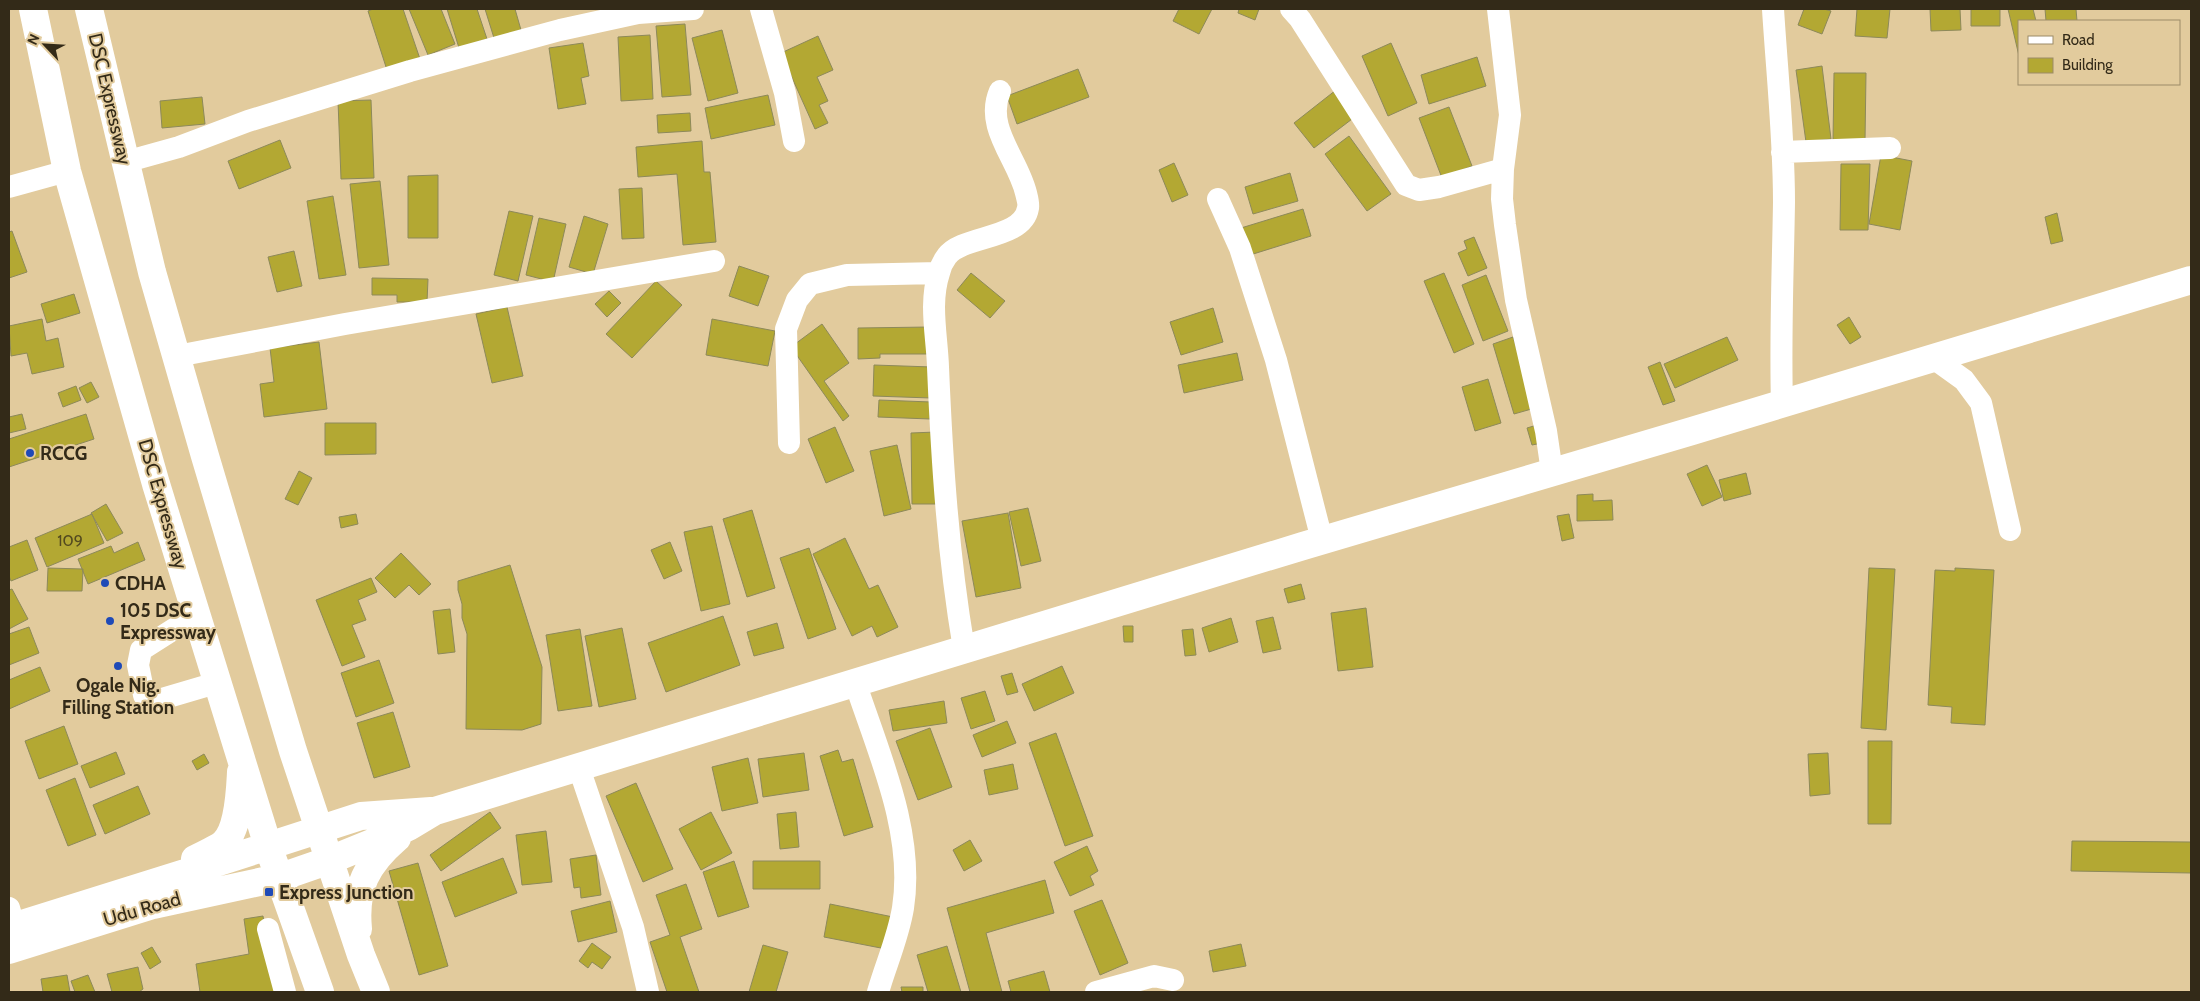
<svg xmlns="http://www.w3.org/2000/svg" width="2200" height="1001" viewBox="0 0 2200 1001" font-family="Cabin,sans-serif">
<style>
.building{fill:#b3a833;stroke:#8d895a}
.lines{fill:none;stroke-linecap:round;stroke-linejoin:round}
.minor{stroke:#fff;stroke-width:22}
.major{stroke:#fff;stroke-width:28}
.poi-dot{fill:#1f4ab7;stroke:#e2cb9d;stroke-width:2}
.labels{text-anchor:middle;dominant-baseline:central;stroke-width:4;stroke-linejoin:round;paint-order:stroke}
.number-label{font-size:16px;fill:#534a1f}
.street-label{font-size:19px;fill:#332a18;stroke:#e2cb9d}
.poi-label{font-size:19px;font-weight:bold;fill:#332a18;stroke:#e2cb9d;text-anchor:start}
</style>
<rect width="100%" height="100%" fill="#e2cb9d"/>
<path class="building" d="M373 9H403L420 59 387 70 368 11Z
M409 9H441L455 44 428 55Z
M447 9H477L487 39 459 48Z
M485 9H515L521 30 494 38Z
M1179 9H1212L1199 34 1173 21Z
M1239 9H1259L1255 20 1238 13Z
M1804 9H1824L1831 11 1822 34 1798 25Z
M1857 9H1890L1887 38 1855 36Z
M1930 9H1960L1961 30 1931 31Z
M1971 9H2000V26H1971Z
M2008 9H2033L2036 21H2019V56Z
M2045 9H2076L2077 21H2046Z
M685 24 691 95 662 97 656 26Z
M722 30 738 93 708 101 692 38Z
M650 35 653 99 621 101 618 37Z
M818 36 833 70 817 77 828 101 819 105 828 123 815 129 781 53Z
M583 43 589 76 581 78 586 104 558 109 549 48Z
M1391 43 1417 103 1388 116 1362 56Z
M1477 57 1486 86 1429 104 1421 75Z
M1822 66 1831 139 1806 142 1796 70Z
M1078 69 1089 97 1017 124 1007 96Z
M1834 73H1866L1865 141H1833Z
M1336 90 1356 116 1314 148 1294 123Z
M768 95 775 125 711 139 705 108Z
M202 97 205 124 162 128 160 101Z
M371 100 374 178 341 179 338 101Z
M1449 107 1472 166 1442 178 1419 118Z
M690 113 691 131 658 133 657 115Z
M1349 136 1391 194 1367 211 1325 154Z
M280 140 291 168 239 189 228 161Z
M702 141 704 172H710L716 242 683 245 677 174 638 177 636 147Z
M1881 155 1912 161 1900 230 1869 224Z
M1174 163 1188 195 1172 202 1159 170Z
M1841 164H1870L1868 230H1840Z
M1290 173 1298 201 1253 214 1245 187Z
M438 175V238H408V176Z
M380 181 389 265 359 268 350 184Z
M642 188 644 238 622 239 619 189Z
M333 196 346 275 319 279 307 201Z
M1303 209 1311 236 1250 255 1241 228Z
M509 211 533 216 518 281 494 275Z
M2057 213 2063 241 2051 244 2045 217Z
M584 216 608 224 593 274 569 267Z
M539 218 566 224 553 282 526 275Z
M12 231 27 272 9 278V232Z
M1474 237 1487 268 1468 276 1458 253 1467 249 1464 241Z
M294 251 302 286 277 292 268 257Z
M739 266 769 276 758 306 729 296Z
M971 273 1005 301 990 318 957 290Z
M1444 273 1474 344 1454 353 1424 281Z
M1486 275 1508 331 1483 341 1462 285Z
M372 278 428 279 427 302H397V295H372Z
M656 281 682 305 632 358 606 334Z
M609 291 621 303 607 317 595 304Z
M74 294 80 313 47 323 41 304Z
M507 307 523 376 492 383 476 314Z
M1213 308 1223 342 1181 355 1170 322Z
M1849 317 1861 337 1850 344 1837 325Z
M42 319 46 341 58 338 64 367 32 374 27 353 11 356 9 326Z
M712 319 775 331 768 366 706 355Z
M822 324 849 363 824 381 849 416 843 421 791 347Z
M929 327V354H880V358L858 359V328Z
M1513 337 1535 408 1514 414 1493 344Z
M1727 337 1738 360 1675 388 1664 364Z
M319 342 327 409 264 417 260 384 274 382 270 348Z
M1237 353 1243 380 1184 393 1178 365Z
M1660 362 1675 401 1663 405 1648 367Z
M874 365 932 367 931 398 873 396Z
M1488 379 1501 423 1475 431 1462 387Z
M91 382 99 397 87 403 79 388Z
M76 386 81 400 63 407 58 393Z
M879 400 931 402 930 419 878 417Z
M22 414 26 429 9 433V417Z
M86 414 94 439 9 467V439Z
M325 423H376V454L325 455Z
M1537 425 1542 443 1532 445 1527 428Z
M835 427 854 471 826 483 808 439Z
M936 432 938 504H912L911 433Z
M897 445 911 509 884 516 870 451Z
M1707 465 1722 497 1702 506 1687 474Z
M299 471 312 478 298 505 285 499Z
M1746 473 1751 494 1724 501 1719 480Z
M1593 494V501L1612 500 1613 520 1577 521V495Z
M106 504 123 533 107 541 91 513Z
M1028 508 1041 561 1021 566 1009 512Z
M752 510 775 588 747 597 723 519Z
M1008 513 1021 588 976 597 962 521Z
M92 514 104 543 47 567 35 538Z
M356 514 358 524 341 528 339 517Z
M1569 514 1574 538 1562 541 1557 516Z
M712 526 730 604 701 611 684 532Z
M845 538 869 589 878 585 898 627 877 637 872 626 852 636 813 554Z
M27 540 38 570 11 581 9 576V547Z
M138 542 145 560 88 584 78 559 111 546 114 553Z
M670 542 682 571 664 579 651 550Z
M809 548 836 629 808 639 780 558Z
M401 553 431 584 419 595 409 585 395 598 375 578Z
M510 565 542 667 541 724 522 730 466 729 467 634 462 618V604L458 590V581Z
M48 568 83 569 82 591H47Z
M1869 568 1895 569 1886 730 1861 728Z
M1955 568 1994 570 1985 725 1951 723 1952 707 1928 705 1935 570 1955 571Z
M371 578 377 592 358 600 366 620 352 625 365 657 342 666 316 600Z
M1301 584 1305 599 1288 603 1284 589Z
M12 589 28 619 9 629V590Z
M1366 608 1373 667 1338 671 1331 613Z
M450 609 455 652 438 654 433 611Z
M723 616 740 665 666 692 648 643Z
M1273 617 1281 649 1263 653 1256 621Z
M1231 618 1238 642 1209 652 1202 628Z
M777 623 784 648 754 656 747 632Z
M1123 626H1133V642H1124Z
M29 627 39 653 9 665V634Z
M622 628 636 699 599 707 585 636Z
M580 629 592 706 558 711 546 635Z
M1193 629 1196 655 1185 656 1182 630Z
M379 660 394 703 356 717 341 673Z
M1062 666 1074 693 1034 711 1022 684Z
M40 667 50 691 9 709V680Z
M1012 673 1018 692 1007 695 1001 676Z
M985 691 995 721 971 729 961 698Z
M944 701 947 723 893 731 889 710Z
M393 712 410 767 374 778 357 723Z
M1007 721 1016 743 982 757 973 735Z
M64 726 78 764 39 779 25 741Z
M930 728 952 787 918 800 896 741Z
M1056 733 1093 836 1065 846 1029 743Z
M1868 741H1892L1891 824H1868Z
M838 750 842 762 853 759 873 827 844 836 820 756Z
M116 752 125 774 90 788 81 766Z
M804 753 809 790 763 797 758 759Z
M1828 753 1830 794 1810 796 1808 754Z
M204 754 209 763 197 770 192 761Z
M748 758 758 803 722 811 712 767Z
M1013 764 1018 789 989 795 984 770Z
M75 778 96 835 68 846 46 790Z
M636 783 673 869 643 882 606 796Z
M138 786 150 814 105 834 93 805Z
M490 812 501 828 441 871 430 855Z
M711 812 732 853 701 870 679 829Z
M796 812 799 847 780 849 777 814Z
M546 831 552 882 522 885 516 835Z
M970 840 982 861 964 871 953 850Z
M2072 841 2191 842V873L2071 871Z
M1087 846 1098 871 1090 876 1094 885 1070 896 1054 862Z
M596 855 601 895 581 898 580 887 574 888 570 859Z
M503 858 517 893 455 917 442 882Z
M734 861 749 907 718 917 703 872Z
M753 861H820V889H753Z
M418 863 448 966 419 975 389 871Z
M1045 880 1054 913 986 933 1002 992H970L947 908Z
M686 884 702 929 680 937 699 992H667L650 942 670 935 656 895Z
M1102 900 1128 963 1100 975 1074 911Z
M610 901 617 932 578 942 571 911Z
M830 904 893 917 886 949 824 937Z
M263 916 275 992H200L196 964 249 954 244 919Z
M592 943 611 957 602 969 592 962 588 968 579 961Z
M1241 944 1246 966 1213 972 1209 951Z
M763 945 788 952 776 992H749Z
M947 946 961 992H928L917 955Z
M152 947 161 962 150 969 141 953Z
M138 967 143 989 139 992H112L107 974Z
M1044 971 1050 992H1011L1008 981Z
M67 975 70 992H43L41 979Z
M88 975 95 992H75L71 981Z
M901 987H923V992H902Z"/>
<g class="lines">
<path class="minor" d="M761 9 785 93 794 141
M1291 9 1300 19 1406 185 1419 190 1439 187 1503 169
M1498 9 1510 115 1503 169 1502 199 1505 225 1516 300 1546 431 1552 472
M1773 9C1777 73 1784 137 1784 202 1783 269 1780 336 1782 404
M1782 152 1890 148
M125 162 179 147 248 121 410 71 560 30 638 13 693 9
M9 187 67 171
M1218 199 1240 248 1276 360 1322 540
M177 356 345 324 714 261
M1932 357 1964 380 1981 403 2010 530
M789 443 786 329 797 300 810 284 847 275 939 273
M196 615 141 650 138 665 144 695 155 701 216 683
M964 649C948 555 942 462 938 367 937 336 929 303 939 273 940 268 944 260 947 256 962 235 1023 240 1028 208 1029 204 1027 197 1026 193 1018 159 984 127 1000 91
M855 682C878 752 915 832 903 908 898 938 886 964 878 992
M579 768 633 927 648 992
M9 908 14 926
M268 929 285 992
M1096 992 1154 976 1173 980"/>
<path class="major" d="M33 9 67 171 156 484 268 846 320 992
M89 9 152 272 205 456 293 751 361 955 376 992
M195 859C204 854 215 850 223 844 239 830 240 791 241 772
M9 928 191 871 361 816 431 811
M358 929C354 887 367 864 397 838
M9 950 153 905 278 878 330 860 389 836 410 826 435 811 1303 546 1692 431 2191 280"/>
</g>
<g class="poi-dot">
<circle cx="30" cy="453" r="5"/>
<circle cx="105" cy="583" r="5"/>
<circle cx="110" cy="621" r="5"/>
<circle cx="118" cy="666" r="5"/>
<rect x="264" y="887" width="10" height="10" rx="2.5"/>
</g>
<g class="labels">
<g class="number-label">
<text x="70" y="540">109</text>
</g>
<g class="street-label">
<text transform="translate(110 99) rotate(77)">DSC Expressway</text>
<text transform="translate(163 504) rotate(74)">DSC Expressway</text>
<text transform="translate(142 909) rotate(-16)">Udu Road</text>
</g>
<g class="poi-label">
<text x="40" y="453">RCCG</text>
<text x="115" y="583">CDHA</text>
<text x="120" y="610">105 DSC<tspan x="120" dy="22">Expressway</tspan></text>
<text x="118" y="685" text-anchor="middle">Ogale Nig.<tspan x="118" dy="22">Filling Station</tspan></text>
<text x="279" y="892">Express Junction</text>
</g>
</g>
<rect width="2200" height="1001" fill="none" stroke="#332a18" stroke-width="20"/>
<rect x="2018" y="20" width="162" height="65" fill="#e2cb9d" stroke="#9c8b68"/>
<rect x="2028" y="36" width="25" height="8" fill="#ffffff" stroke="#9c8b68"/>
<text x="2062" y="45" font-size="15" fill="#332a18">Road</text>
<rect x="2028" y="58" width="25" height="15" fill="#b3a833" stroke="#9c8b68"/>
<text x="2062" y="70" font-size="15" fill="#332a18">Building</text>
<g transform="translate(45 45) rotate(295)" stroke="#e2cb9d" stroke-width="4" paint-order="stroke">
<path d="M0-4L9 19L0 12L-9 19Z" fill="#332a18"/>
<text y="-8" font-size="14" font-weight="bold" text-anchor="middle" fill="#332a18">N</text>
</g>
</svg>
